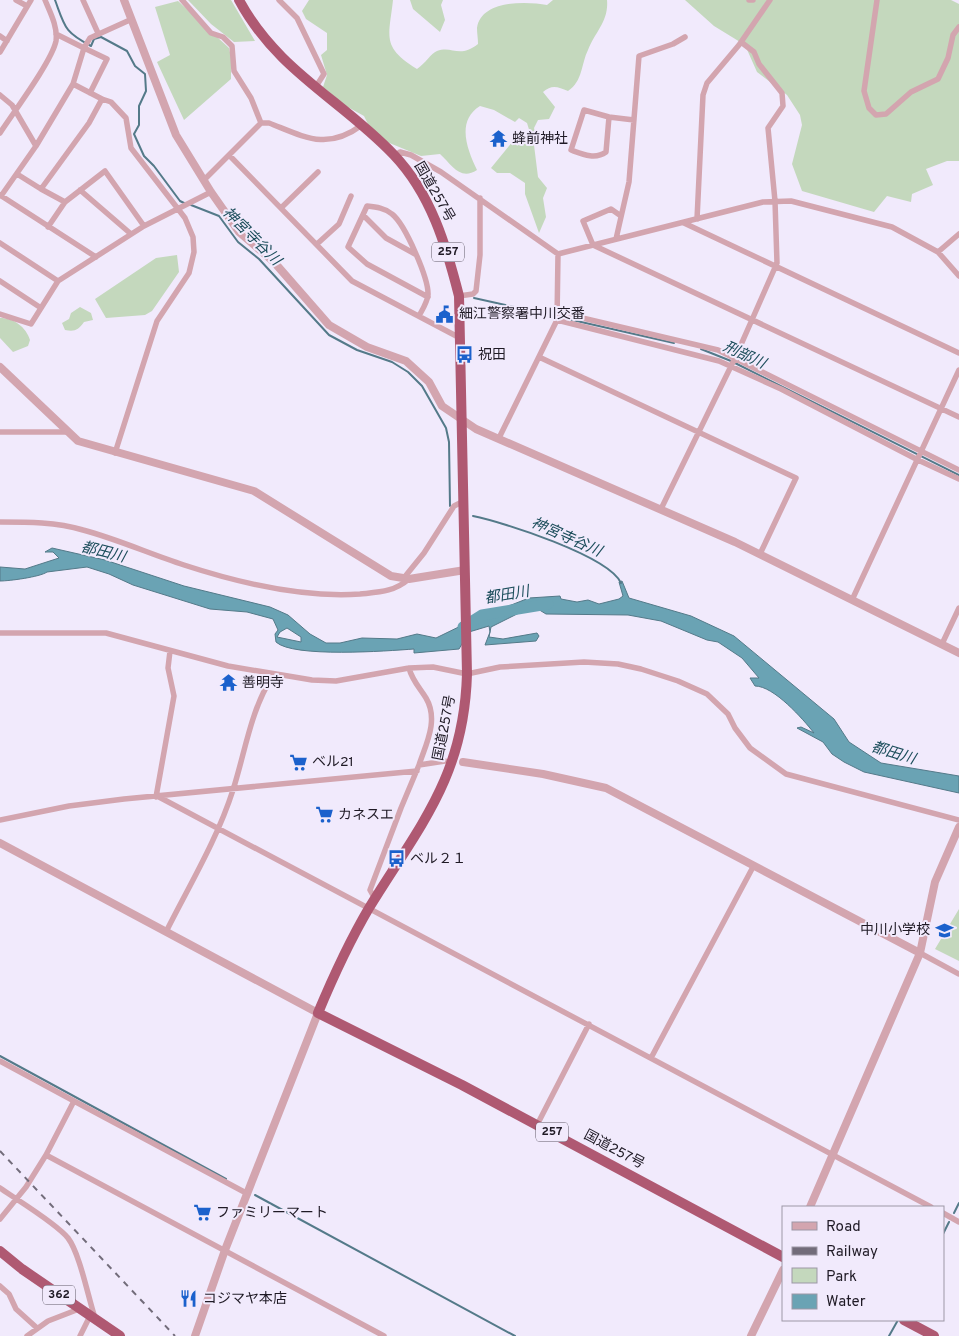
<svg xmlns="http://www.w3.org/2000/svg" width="959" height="1336" viewBox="0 0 959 1336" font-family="Overpass,'Noto Sans JP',sans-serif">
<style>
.green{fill:#c4d8bd}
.water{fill:#6aa3b4;stroke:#547a89;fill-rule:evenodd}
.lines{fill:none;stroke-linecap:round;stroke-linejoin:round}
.stream{stroke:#547a89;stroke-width:2}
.river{stroke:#6aa3b4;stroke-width:11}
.minor{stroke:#d3a5af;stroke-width:5.5}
.tertiary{stroke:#d3a5af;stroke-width:8}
.trunk{stroke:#af5972;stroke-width:10}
.rail{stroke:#726c7a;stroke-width:2;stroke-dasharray:6 6;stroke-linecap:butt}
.labels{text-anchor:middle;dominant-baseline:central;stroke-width:4;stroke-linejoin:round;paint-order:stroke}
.shield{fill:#f1eafc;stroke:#5e5866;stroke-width:1}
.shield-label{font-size:12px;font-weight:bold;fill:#1f1a25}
.poi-label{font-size:14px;fill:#1f1a25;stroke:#f1eafc;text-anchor:start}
.street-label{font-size:14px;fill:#1f1a25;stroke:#f1eafc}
.water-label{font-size:15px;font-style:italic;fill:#1d4e5c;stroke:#f1eafc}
</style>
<rect width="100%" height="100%" fill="#f1eafc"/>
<path class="green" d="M188 0H231L255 41 234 42 211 24Z
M309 0H393C389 37 381 47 417 69 425 64 431 53 437 51 452 45 459 59 478 44 478 39 477 33 477 28 481 0 526 1 547 5L553 0H607C609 21 595 32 588 50 581 64 583 81 568 91 558 87 552 84 543 92L555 107 549 119 538 120 534 128 536 136 534 145 538 177 547 188 543 198 546 217 539 233 525 194V183L510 173H497L491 168 513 141H521L531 136 527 123 519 118 515 122 494 110 480 106C456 121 467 149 477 170 460 181 452 165 440 154L421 156 387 142 371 130 364 116 346 106 323 87 327 75 321 55 327 50V33L306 19 302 11Z
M410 0H443L441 5 445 20 440 32 413 9Z
M685 0H951L959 4V161H947L926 169 933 185 912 194 911 202 887 196 874 212 802 191 792 164 802 125 800 115 787 95 757 72 745 45 714 26Z
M178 1 229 48 231 57V79L184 120 157 62 170 55 155 7Z
M177 255 179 272 152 311 145 315 106 318 95 299 156 258Z
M80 307 91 313 93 320 84 322C78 330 75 332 65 330L62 323 69 319 71 313Z
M0 318C14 318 26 327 30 340L28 346 13 352 0 338Z
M959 909V961L935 949Z"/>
<path class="water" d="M52 548 105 560 184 586 270 607 288 615 310 634 326 643H340L362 638 397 639 417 634 436 638 473 620 529 598 560 596 561 599 577 602 588 600 599 604 619 599 623 596 619 582 622 581 629 598 691 616 734 636 834 719 849 742 881 763 959 776V793L864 772 844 762 832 754 823 742 797 728 801 727 814 733C803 719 774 686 755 686L750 678H759L742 658 718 642 707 640 661 621 628 615 546 614 533 606 491 627 489 637 503 639 537 633 539 636 536 641 485 645 490 632 489 626 469 632 459 649 414 653V649C387 651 293 658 276 642L275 634 278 630 273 619 247 612 210 609 133 585 109 574 87 567 47 572C40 577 9 581 0 581V567L25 569 59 558 53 552H45ZM287 628 301 637V642L277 637 280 632Z"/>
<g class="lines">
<path class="stream" d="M55 0C65 27 64 32 91 46L94 39 101 37 127 51 135 66 145 74 146 91 139 106V125L134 134 144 156 154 166 180 201 184 203
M191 205 219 216 238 242 259 259 329 335 357 350 392 362 408 372 422 386 446 428 449 442 450 506
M474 298 555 316
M559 317 674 343
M701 349 731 361
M735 363 959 475
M473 516C503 522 609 556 621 583
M0 1056 226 1179
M255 1195 515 1336
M954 1213 959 1203
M943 1234 949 1222
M889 1336 898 1320"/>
<path class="river" d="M463 627 482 615 548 604"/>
<path class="minor" d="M16 0 27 6
M83 0 98 33
M182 0 211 33 223 37 232 46 234 71 251 98 261 123
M279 0 297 18 324 74 315 88
M749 0H753
M877 0 864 91 869 108 876 115 886 114 911 92 938 79 948 58 953 35 959 27
M0 36 7 41
M0 52 31 0
M90 93 107 59 84 48 90 38 132 19
M0 95 12 105 36 146 1 196
M102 99 111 102 126 118 131 148 185 218 193 237 194 252 189 273 157 321 115 453
M609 117 606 152C595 160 582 154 571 150L584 110 609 117 634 120
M0 133C13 113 52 61 56 41 58 27 50 12 45 0
M36 146 73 84 84 48 56 34
M229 155 352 281 460 338
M395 156 400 152 411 155 441 172 558 254 763 202 791 201 892 227 938 252 959 276
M17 174 41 189
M204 180 261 123H269C305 137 327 151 362 125
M80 190 131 234
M0 195 96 257
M65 202 105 171 144 226
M281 208 318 172
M363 215 386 238 415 254
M621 216 611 209 583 221 593 245 959 417
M697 219 703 95 707 83 739 45 770 0
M684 223 959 353
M48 227 65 202 41 189 89 123 102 99 73 84
M616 239 629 182 639 56 673 44 685 37
M0 243 58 281
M317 244 339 224 351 196
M938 252 959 234
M0 281 41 308
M459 296 473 294 476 291 480 255V198
M557 312 718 350 959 470
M0 314 31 324 58 281 144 226 211 192
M419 316C422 310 427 303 428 295 429 279 405 224 392 214 385 208 376 207 367 206L348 247 367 264 428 297
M557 320 719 361 781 389 918 460 959 479
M539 357 796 478 760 554
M0 432H69
M499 438 557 320 558 254
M661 509 736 356 777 263 775 201 768 128 783 106 782 93 759 64 754 52 741 42
M0 522C28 522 56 522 83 530 117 539 150 554 184 565 239 583 302 598 360 594 379 592 394 592 409 579
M403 579 424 553 454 506 464 501
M852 600 959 370
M0 633H106L228 666 312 680 336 681 409 668
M942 644 959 608
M419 765C426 744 439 720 426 698 419 687 412 680 409 668L433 667 467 674 500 667 584 662 618 664 641 669 678 681 707 694 728 714 735 728 750 748 786 774 959 820
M156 797 174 696 168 668 170 651
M159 797 931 1207
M0 820 69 806 124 799 417 771
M375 899 370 890 401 808 419 765 445 761
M166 932C189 886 217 840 233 790 246 749 250 712 273 675
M920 953 959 974
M651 1058 753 867
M0 1061 74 1101 46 1155
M74 1101 248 1194
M537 1125 589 1024
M0 1188C17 1200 56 1223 68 1238 80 1254 88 1297 95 1318
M943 1213 959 1222
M0 1219 26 1187 46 1155 384 1336
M0 1286 9 1294 16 1309 37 1328
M27 1336 48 1321 79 1309
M80 1336 90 1316"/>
<path class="tertiary" d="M124 0 176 135 211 192 239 232 274 262 329 325 367 347 406 361 429 382 442 406 476 429 735 542 959 653
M0 367 78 441 254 491 391 576 409 579 465 570
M463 762 543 774 606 788 920 953
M0 843 318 1013 225 1250 195 1336
M810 1207 920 953 935 882 959 827
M751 1336 783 1270"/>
<path class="trunk" d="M239 0C277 71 342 100 394 155 431 194 446 245 459 296L467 674C464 777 420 825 369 908 349 942 333 977 318 1013L462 1085 783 1257
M0 1251 22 1269 120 1336
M904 1320 934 1336"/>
<path class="rail" d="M0 1151 175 1336"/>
</g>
<defs>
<symbol id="temple-bare" viewBox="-9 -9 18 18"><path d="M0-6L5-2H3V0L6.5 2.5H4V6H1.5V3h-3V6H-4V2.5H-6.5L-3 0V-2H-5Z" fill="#1b61cc" stroke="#f1eafc" stroke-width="2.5" paint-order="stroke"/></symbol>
<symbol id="civic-bare" viewBox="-9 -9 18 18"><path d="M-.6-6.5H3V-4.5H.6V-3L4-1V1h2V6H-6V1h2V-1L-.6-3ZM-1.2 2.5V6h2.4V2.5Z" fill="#1b61cc" stroke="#f1eafc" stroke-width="2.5" paint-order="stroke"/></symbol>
<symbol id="bus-bare" viewBox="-9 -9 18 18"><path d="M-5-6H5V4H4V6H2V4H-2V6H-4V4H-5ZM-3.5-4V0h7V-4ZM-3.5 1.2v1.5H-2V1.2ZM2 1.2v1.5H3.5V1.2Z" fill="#1b61cc" stroke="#f1eafc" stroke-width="2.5" paint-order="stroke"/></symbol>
<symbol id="supermarket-bare" viewBox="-9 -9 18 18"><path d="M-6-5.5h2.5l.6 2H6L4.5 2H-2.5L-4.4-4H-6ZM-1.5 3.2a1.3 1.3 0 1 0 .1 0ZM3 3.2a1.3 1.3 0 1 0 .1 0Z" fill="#1b61cc" stroke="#f1eafc" stroke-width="2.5" paint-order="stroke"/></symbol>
<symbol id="school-bare" viewBox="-9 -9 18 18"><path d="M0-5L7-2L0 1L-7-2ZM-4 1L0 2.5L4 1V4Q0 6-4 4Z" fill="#1b61cc" stroke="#f1eafc" stroke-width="2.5" paint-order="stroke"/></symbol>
<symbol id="restaurant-bare" viewBox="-9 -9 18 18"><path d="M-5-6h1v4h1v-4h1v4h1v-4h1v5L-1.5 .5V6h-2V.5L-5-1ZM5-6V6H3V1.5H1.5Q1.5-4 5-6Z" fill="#1b61cc" stroke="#f1eafc" stroke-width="2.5" paint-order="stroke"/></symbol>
</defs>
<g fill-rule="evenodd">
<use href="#temple-bare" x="486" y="126" width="25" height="25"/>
<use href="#civic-bare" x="432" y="302" width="25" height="25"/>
<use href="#bus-bare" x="452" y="342" width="25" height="25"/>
<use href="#temple-bare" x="216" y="670" width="25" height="25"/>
<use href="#supermarket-bare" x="286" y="750" width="25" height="25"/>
<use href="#supermarket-bare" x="312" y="802" width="25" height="25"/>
<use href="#bus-bare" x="384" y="846" width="25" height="25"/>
<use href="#school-bare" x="932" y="918" width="25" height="25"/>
<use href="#supermarket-bare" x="190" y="1200" width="25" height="25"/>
<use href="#restaurant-bare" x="176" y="1286" width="25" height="25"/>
</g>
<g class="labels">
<g class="shield">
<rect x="432" y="242.5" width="32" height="19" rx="4"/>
<rect x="536" y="1122.5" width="32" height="19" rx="4"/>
<rect x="43" y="1285.5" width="32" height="19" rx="4"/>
</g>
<g class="shield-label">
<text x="448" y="252">257</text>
<text x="552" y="1132">257</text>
<text x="59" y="1295">362</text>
</g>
<g class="poi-label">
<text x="512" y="139">蜂前神社</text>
<text x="459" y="314">細江警察署中川交番</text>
<text x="478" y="355">祝田</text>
<text x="242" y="683">善明寺</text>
<text x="312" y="762">ベル21</text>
<text x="338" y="815">カネスエ</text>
<text x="410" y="859">ベル２１</text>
<text x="930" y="930" text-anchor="end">中川小学校</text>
<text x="216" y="1213">ファミリーマート</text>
<text x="203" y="1299">コジマヤ本店</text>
</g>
<g class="street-label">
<text transform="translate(434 192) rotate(60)">国道257号</text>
<text transform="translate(445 728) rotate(-79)">国道257号</text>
<text transform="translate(614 1150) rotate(28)">国道257号</text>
</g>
<g class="water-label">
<text transform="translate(251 237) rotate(45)">神宮寺谷川</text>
<text transform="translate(744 356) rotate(25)">刑部川</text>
<text transform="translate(566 538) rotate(24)">神宮寺谷川</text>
<text transform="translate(103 553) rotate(14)">都田川</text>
<text transform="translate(507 596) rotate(-10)">都田川</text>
<text transform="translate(893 754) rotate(17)">都田川</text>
</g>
</g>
<rect x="782" y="1206" width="162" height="115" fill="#f1eafc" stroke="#9d97a6"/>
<rect x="792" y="1222" width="25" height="8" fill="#d3a5af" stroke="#9d97a6"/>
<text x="826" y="1231" font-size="15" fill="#1f1a25">Road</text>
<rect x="792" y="1247" width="25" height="8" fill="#726c7a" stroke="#9d97a6"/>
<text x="826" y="1256" font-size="15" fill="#1f1a25">Railway</text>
<rect x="792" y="1268" width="25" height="15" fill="#c4d8bd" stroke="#9d97a6"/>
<text x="826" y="1281" font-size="15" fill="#1f1a25">Park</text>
<rect x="792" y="1294" width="25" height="15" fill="#6aa3b4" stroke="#9d97a6"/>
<text x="826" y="1306" font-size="15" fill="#1f1a25">Water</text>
</svg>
